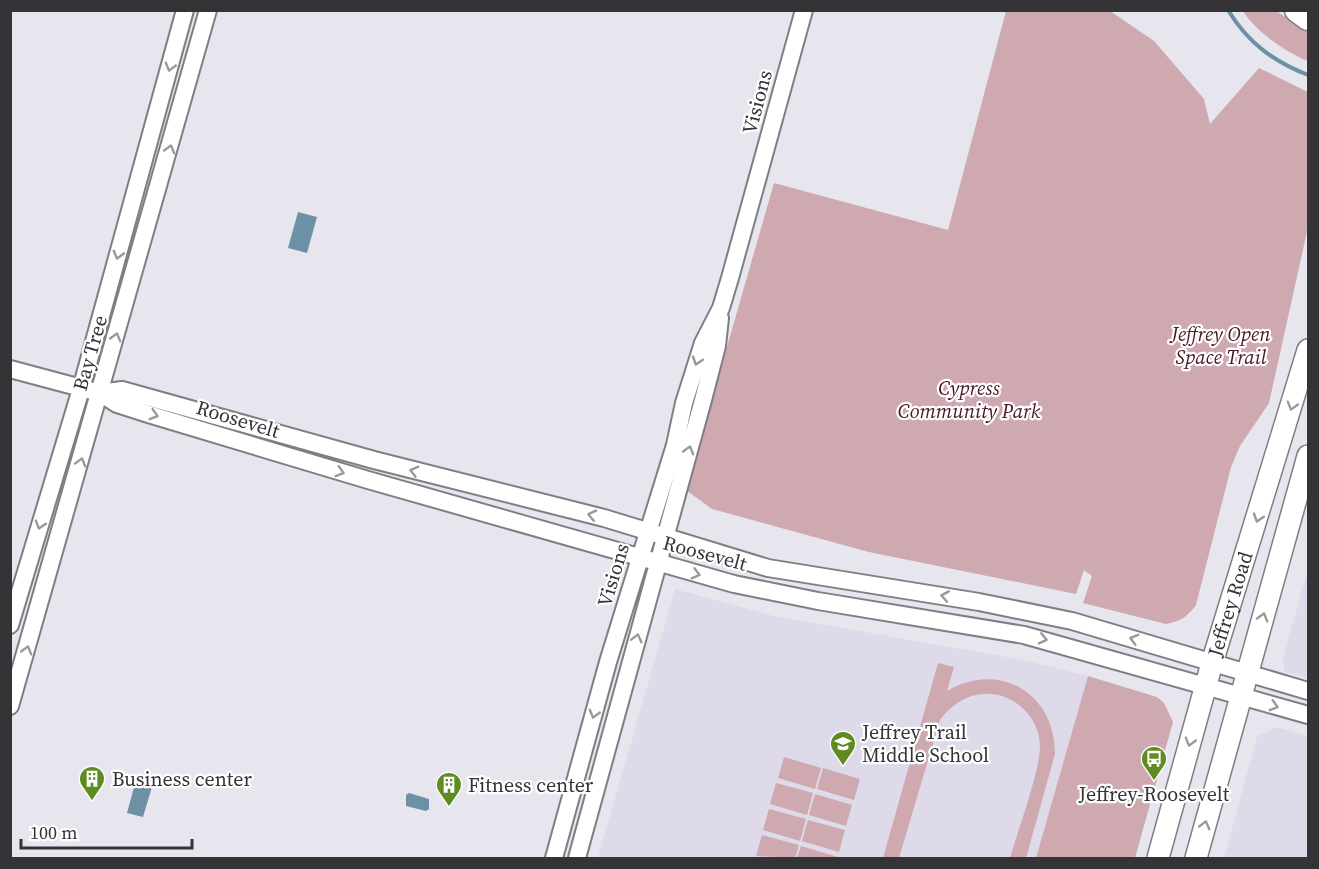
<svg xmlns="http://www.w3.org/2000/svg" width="1319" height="869" viewBox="0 0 1319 869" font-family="'Source Serif 4',serif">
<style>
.built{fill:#dedae9}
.green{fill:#cea9b0}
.water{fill:#6d91a4}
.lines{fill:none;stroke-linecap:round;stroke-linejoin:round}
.stream{stroke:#6d91a4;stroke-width:4}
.minor-casing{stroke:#7f7e84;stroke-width:20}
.major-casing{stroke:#7f7e84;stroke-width:24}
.highway-casing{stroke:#7f7e84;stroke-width:27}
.minor{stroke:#fff;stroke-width:16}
.major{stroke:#fff;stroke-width:21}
.highway{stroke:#fff;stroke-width:24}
.oneway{stroke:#9a999a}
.labels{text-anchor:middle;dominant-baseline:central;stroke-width:4.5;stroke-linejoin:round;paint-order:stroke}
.street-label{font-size:20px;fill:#343336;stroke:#fff}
.park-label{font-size:20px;font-style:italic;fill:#491626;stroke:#fff}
.poi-label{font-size:20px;fill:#343336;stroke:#fff;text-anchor:start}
</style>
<rect width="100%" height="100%" fill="#e7e5ed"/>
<path class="built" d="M1308 569V678L1285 672 1283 658Z
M675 589 774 616 1018 659 1088 676 1036 858H598Z
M1276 727 1308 736V858H1224L1257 737Z"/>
<path class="green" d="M1006 11H1110L1154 41 1204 99 1210 124 1259 68 1308 92V227L1269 403 1240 446 1231 467 1196 605C1187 617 1181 621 1166 624L1083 603 1092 576 1084 570 1076 594 869 552 712 509 686 490 774 183 948 230Z
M1243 11H1276L1308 31V61C1286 52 1256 32 1243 11Z
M938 663 954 667 947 691C999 660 1055 693 1055 754L1026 858H1010C1018 830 1039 774 1040 747 1040 720 1018 696 991 694 970 692 953 703 940 720L899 858H883Z
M1088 676 1157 697 1164 703 1173 722 1135 858H1036Z
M784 757 821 768 815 789 778 778Z
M823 768 860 779 854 800 817 789Z
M776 783 813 793 807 815 770 804Z
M815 794 852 805 846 826 809 815Z
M769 809 806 819 800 841 763 830Z
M808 820 845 830 839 852 802 841Z
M762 835 799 845 795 858 756 856Z
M801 846 838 857V858H797Z"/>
<path class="water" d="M298 212 317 217 307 253 288 248Z
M137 776 154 780 143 817 127 813Z
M409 793 429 799V809L426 811 406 806V795Z"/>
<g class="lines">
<path class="stream" d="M1228 10C1248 43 1273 61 1308 75"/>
<defs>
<path id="minor" d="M10 369 100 393 122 390 374 460 604 518 768 568 979 602 1072 621 1308 691
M100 393 117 404 148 414 368 480 734 584 818 601 1024 635 1308 715
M10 625 81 389 185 10
M10 706 208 10
M554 858 608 662 675 445 684 403 703 343 721 308 730 278 804 10
M577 858 703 400 717 346 720 318"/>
<g id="major">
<path id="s1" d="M1158 858 1212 663 1308 350"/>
<path d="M1196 858 1308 456"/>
</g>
<path id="highway" d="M1297 10 1308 18"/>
</defs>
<use href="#minor" class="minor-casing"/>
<use href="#major" class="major-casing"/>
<use href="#highway" class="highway-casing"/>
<use href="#minor" class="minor"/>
<use href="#major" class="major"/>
<use href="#highway" class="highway"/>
</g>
<defs><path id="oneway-chevron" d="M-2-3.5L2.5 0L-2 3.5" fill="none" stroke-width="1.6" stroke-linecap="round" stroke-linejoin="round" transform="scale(1.5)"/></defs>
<g class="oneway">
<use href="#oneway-chevron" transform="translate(170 67) rotate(106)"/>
<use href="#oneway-chevron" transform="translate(170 149) rotate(-74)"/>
<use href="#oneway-chevron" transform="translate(118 255) rotate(105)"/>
<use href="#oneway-chevron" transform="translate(116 337) rotate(-74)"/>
<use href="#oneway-chevron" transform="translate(697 361) rotate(108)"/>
<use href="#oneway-chevron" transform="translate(1292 406) rotate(106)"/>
<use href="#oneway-chevron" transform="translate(154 415) rotate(17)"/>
<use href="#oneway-chevron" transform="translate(689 450) rotate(-74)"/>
<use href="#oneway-chevron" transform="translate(81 462) rotate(-74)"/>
<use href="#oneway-chevron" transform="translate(414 471) rotate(-165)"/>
<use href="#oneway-chevron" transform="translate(340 472) rotate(17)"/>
<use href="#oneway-chevron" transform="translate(592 515) rotate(-167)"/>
<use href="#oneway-chevron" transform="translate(1258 518) rotate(108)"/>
<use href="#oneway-chevron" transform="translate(40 525) rotate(107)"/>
<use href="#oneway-chevron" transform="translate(696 574) rotate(15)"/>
<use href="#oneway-chevron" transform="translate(945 596) rotate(-170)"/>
<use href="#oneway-chevron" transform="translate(1263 617) rotate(-74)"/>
<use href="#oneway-chevron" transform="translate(637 638) rotate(-76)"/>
<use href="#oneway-chevron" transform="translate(1043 639) rotate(13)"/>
<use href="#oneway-chevron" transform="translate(1134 639) rotate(-164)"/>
<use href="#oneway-chevron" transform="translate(27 650) rotate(-74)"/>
<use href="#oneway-chevron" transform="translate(1274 706) rotate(16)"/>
<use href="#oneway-chevron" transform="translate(594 714) rotate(105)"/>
<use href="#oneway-chevron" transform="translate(1190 742) rotate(106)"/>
<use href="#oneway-chevron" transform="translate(1205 825) rotate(-75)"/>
</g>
<defs>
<symbol id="school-pin" viewBox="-11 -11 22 30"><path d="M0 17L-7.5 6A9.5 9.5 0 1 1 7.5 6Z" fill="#5e8c20" stroke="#fff"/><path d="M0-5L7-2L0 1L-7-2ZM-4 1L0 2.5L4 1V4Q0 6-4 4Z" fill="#fff"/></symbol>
<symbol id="bus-pin" viewBox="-11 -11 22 30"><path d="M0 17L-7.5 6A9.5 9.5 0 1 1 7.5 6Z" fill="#5e8c20" stroke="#fff"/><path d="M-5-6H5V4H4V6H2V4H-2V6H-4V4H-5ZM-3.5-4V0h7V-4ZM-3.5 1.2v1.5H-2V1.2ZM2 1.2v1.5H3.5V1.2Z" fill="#fff"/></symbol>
<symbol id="building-pin" viewBox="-11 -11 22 30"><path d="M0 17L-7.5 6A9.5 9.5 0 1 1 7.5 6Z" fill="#5e8c20" stroke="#fff"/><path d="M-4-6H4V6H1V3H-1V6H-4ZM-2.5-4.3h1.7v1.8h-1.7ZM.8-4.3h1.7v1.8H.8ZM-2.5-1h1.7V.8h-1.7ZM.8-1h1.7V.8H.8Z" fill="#fff"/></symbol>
</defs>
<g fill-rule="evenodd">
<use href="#school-pin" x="828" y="729" width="30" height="40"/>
<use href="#bus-pin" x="1139" y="744" width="30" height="40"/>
<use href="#building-pin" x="77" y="764" width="30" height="40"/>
<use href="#building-pin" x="434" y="770" width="30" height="40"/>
</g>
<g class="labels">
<g class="street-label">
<text transform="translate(757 102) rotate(-75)">Visions</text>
<text transform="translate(90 353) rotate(-74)">Bay Tree</text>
<text transform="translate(238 419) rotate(17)">Roosevelt</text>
<text transform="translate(705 553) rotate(15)">Roosevelt</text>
<text transform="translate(613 575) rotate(-73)">Visions</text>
<text stroke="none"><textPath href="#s1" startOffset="264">Jeffrey Road</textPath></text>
</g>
<g class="park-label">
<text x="1221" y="334">Jeffrey Open<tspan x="1221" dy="23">Space Trail</tspan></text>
<text x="969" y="388">Cypress<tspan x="969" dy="23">Community Park</tspan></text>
</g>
<g class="poi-label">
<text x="862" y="732">Jeffrey Trail<tspan x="862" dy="23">Middle School</tspan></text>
<text x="112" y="779">Business center</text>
<text x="468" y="785">Fitness center</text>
<text x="1154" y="794" text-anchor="middle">Jeffrey-Roosevelt</text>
</g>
</g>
<rect width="1319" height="869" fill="none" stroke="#343336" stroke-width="24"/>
<path d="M21 839v9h171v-9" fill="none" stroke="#343336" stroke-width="3"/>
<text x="30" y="839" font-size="18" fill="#343336" stroke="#ffffff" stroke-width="4.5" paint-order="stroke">100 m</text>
</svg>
